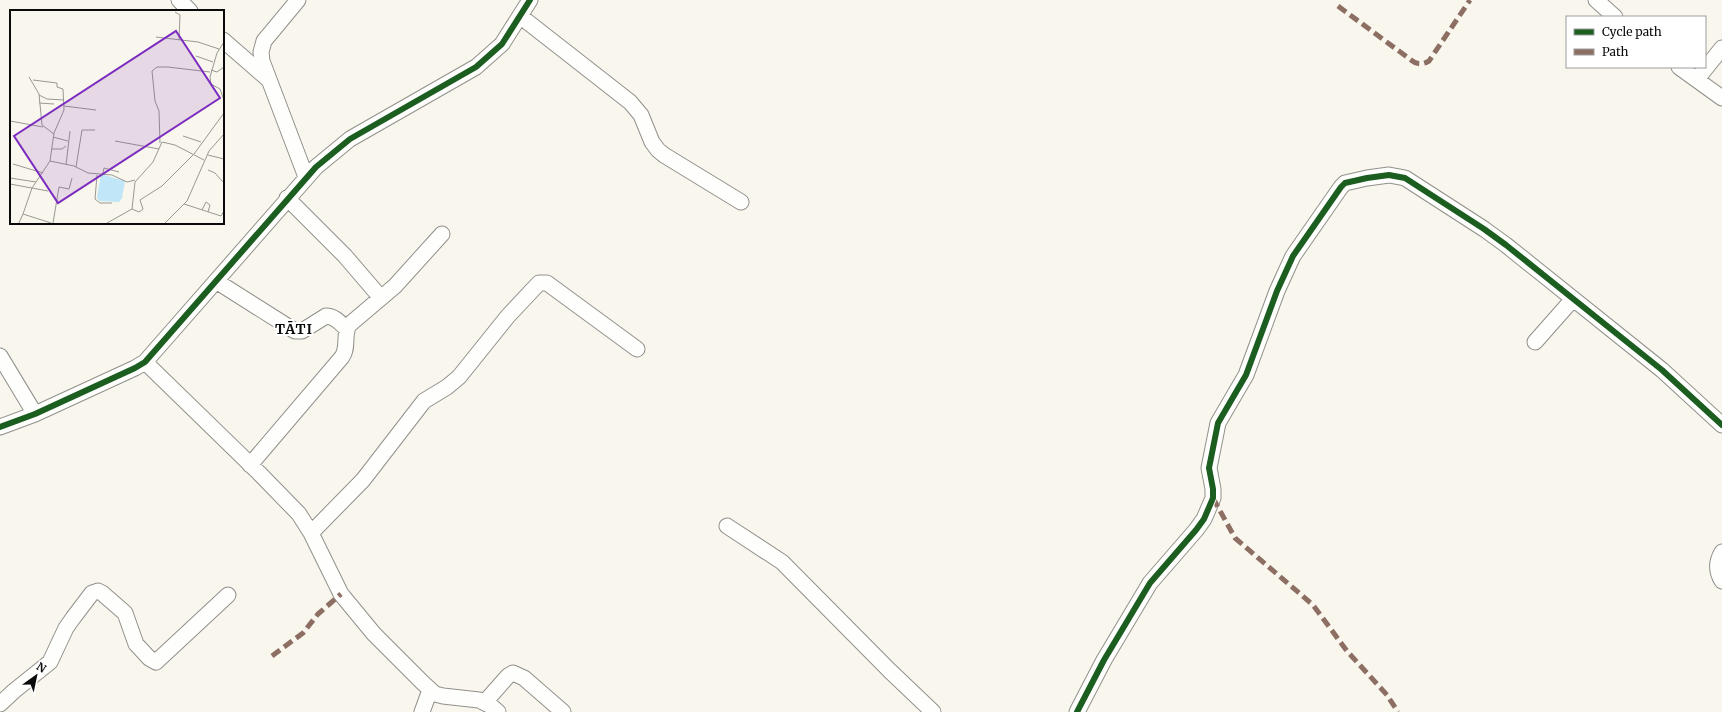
<svg xmlns="http://www.w3.org/2000/svg" width="1722" height="712" viewBox="0 0 1722 712" font-family="Merriweather,serif">
<style>
.lines{fill:none;stroke-linecap:round;stroke-linejoin:round}
.minor-casing{stroke:#92908c;stroke-width:17}
.minor{stroke:#fefefc;stroke-width:15}
.quiet{stroke:#8d6e63;stroke-width:5;stroke-dasharray:10 5;stroke-linecap:butt}
.cycleway-casing{stroke:#fff;stroke-width:8}
.cycleway{stroke:#1b5e20;stroke-width:6}
.labels{text-anchor:middle;dominant-baseline:central;stroke-width:4;stroke-linejoin:round;paint-order:stroke}
.district-label{font-size:14px;font-weight:bold;letter-spacing:1px;fill:#0a0a0a;stroke:#fff}
.inset-road{fill:none;stroke:#999892;stroke-width:1}
.view{fill:#7b2cbf;fill-opacity:0.15;stroke:#7b2cbf;stroke-width:2}
.inset-edge{fill:none;stroke:#0a0a0a;stroke-width:2}
</style>
<rect width="100%" height="100%" fill="#f9f6ed"/>
<g class="lines">
<defs>
<path id="minor" d="M179 0 190 11
M298 0 264 41 261 52 262 61 306 177
M1596 0 1615 17
M520 16 630 102 641 115 652 142 658 150 664 155 741 202
M223 40 269 80
M1679 67 1722 98
M1697 79 1722 48
M287 198 345 256 381 298
M216 281 295 331H302L326 316C335 316 341 324 347 329
M1535 342 1573 299
M0 356 35 414
M145 362 259 473 299 514 311 533 341 594 374 634 423 683 435 694 443 696 479 700 491 706 498 712
M0 427 35 414 135 368 145 362 316 167 350 139 476 67 502 44 530 0
M250 465 342 357C349 347 343 336 349 325L395 286 442 234
M727 526 782 562 890 671 933 712
M311 533 363 480 424 401 447 387 459 377 508 316 539 283H547L637 349
M1722 552C1716 562 1716 571 1722 581
M485 702 508 676 513 673 524 678 563 712
M0 704 14 691 50 662 66 628 73 618 92 593 98 591 102 593 125 613 136 644 149 658 156 662 228 595
M422 712 430 690
M1077 712 1104 660 1150 583 1196 530 1204 519 1213 498V489L1209 468 1218 423 1246 375 1277 291 1293 256 1341 187 1345 183 1367 178 1389 175 1405 178 1484 229 1506 245 1662 370 1722 425"/>
</defs>
<use href="#minor" class="minor-casing"/>
<use href="#minor" class="minor"/>
<path class="quiet" d="M1338 6 1411 60C1417 65 1422 65 1429 61L1470 0
M1213 498 1235 538 1313 605 1347 651 1387 695 1398 712
M272 656 303 633 318 614 341 594"/>
<defs>
<path id="cycleway" d="M0 427 35 414 135 368 145 362 316 167 350 139 476 67 502 44 530 0
M1077 712 1104 660 1150 583 1196 530 1204 519 1213 498V489L1209 468 1218 423 1246 375 1277 291 1293 256 1341 187 1345 183 1367 178 1389 175 1405 178 1484 229 1506 245 1662 370 1722 425"/>
</defs>
<use href="#cycleway" class="cycleway-casing"/>
<use href="#cycleway" class="cycleway"/>
</g>
<g class="labels">
<g class="district-label">
<text x="294" y="329">TĀTI</text>
</g>
</g>
<g transform="translate(10 10)">
<rect width="214" height="214" fill="#f9f6ed"/>
<path d="M91 164 115 171 112 188 109 192 89 191 87 187Z" fill="#c0e6f7"/>
<path class="inset-road" d="M165 2 170 5 169 30M146 27 188 32 209 39M214 32 207 43 200 67 201 74 210 79 214 90M186 46 203 52M201 60 207 62 214 57M19 67 29 84 32 115 44 124M29 85 37 89 54 90M29 93 44 94M54 96 86 100M0 111 33 117M173 126 191 132M43 127 58 131M105 131 149 139M150 133 149 101 145 91 142 61 147 57H158L200 62M42 139H52L56 136M198 145 214 149M40 151 64 156 78 163 102 165 117 172 125 170M3 154 33 163M56 155 60 121M66 157 72 120H85M198 160 205 163 214 173M93 163 94 158 109 162M87 165 85 189 90 193H102M0 168 26 172M0 174 38 181M174 194 211 206 214 201M122 199 129 202 133 199 130 190 152 176 184 144 214 103M192 200 196 192 200 195 198 202M13 204 22 178 40 151 44 123 54 100 53 79 47 77V73L23 70M9 213 13 204 41 213M43 213 49 177 59 179 62 168M97 213 122 199 125 172 143 152 152 132 165 135 194 150M155 213 177 191 199 141 214 124"/>
<path class="view" d="M166 21 210 88 48 193 4 126Z"/>
<rect width="214" height="214" class="inset-edge"/>
</g>
<rect x="1566" y="16" width="140" height="52" fill="#ffffff" stroke="#9d9d9d"/>
<rect x="1574" y="29" width="20" height="6" fill="#1b5e20" stroke="#9d9d9d"/>
<text x="1602" y="36" font-size="12" fill="#0a0a0a">Cycle path</text>
<rect x="1574" y="49" width="20" height="6" fill="#8d6e63" stroke="#9d9d9d"/>
<text x="1602" y="56" font-size="12" fill="#0a0a0a">Path</text>
<g transform="translate(36 676) rotate(33)" stroke="#ffffff" stroke-width="3" paint-order="stroke">
<path d="M0-3L7 15L0 10L-7 15Z" fill="#0a0a0a"/>
<text y="-6" font-size="11" font-weight="bold" text-anchor="middle" fill="#0a0a0a">N</text>
</g>
</svg>
